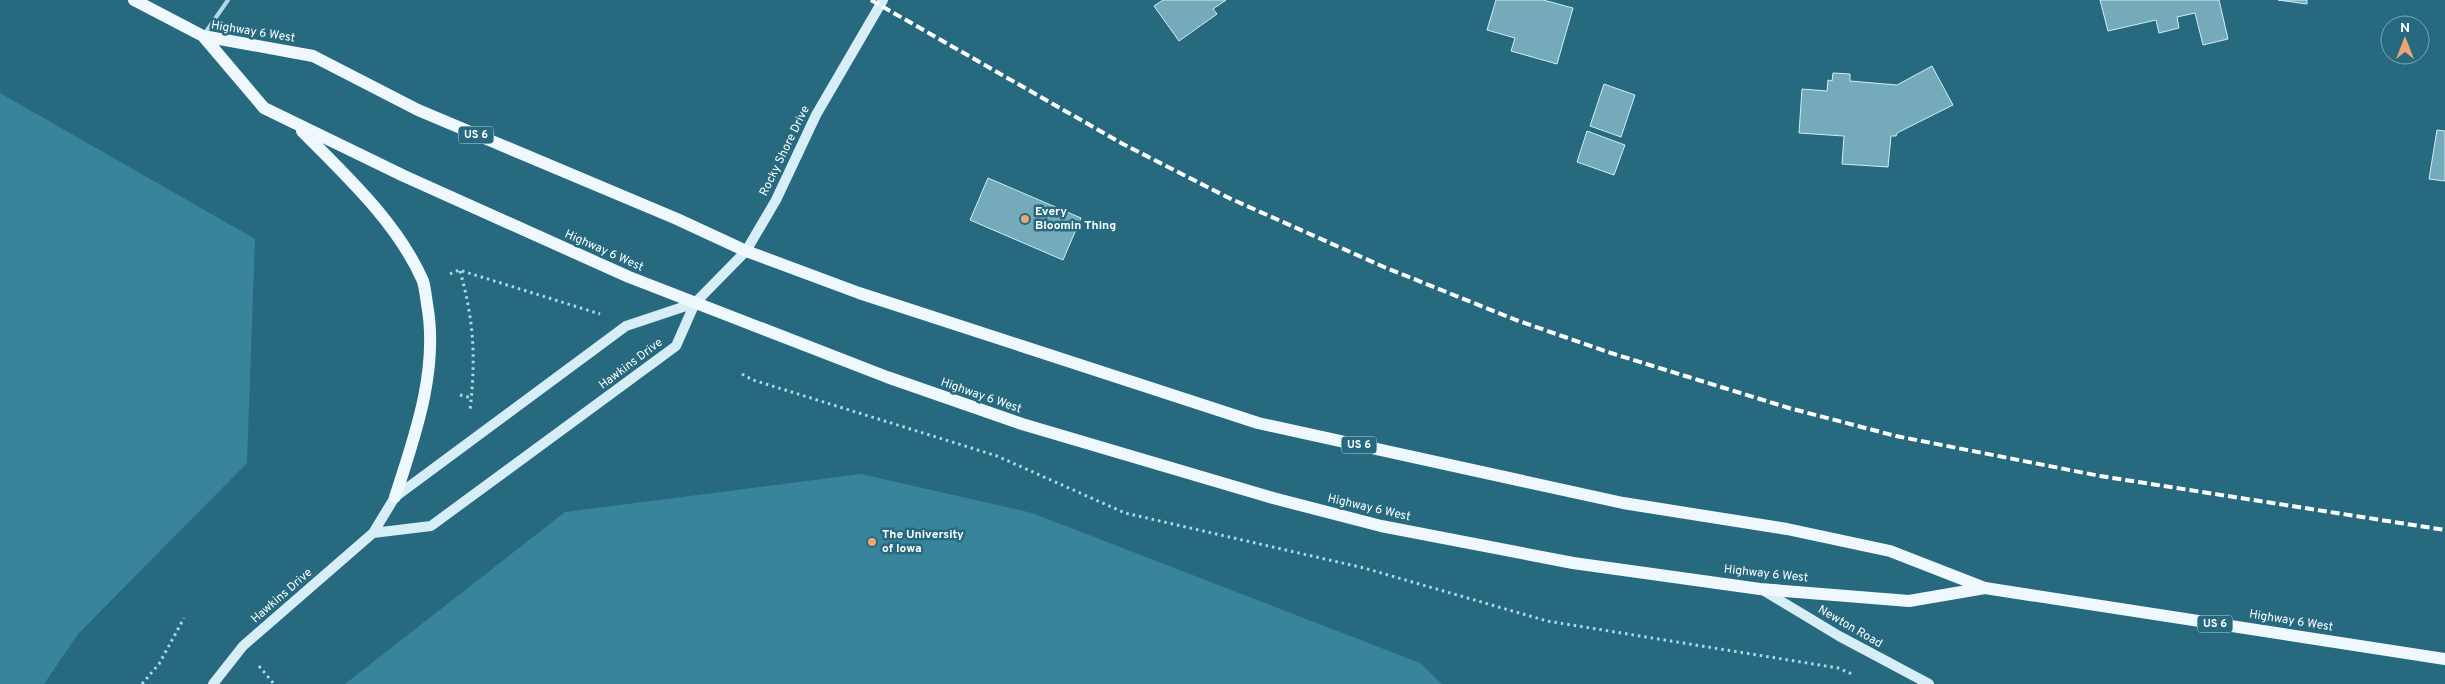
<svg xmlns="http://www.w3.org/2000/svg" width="2445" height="684" viewBox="0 0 2445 684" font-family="Overpass,sans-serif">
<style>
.green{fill:#38849b}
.building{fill:#74aaba;stroke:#d2edf5}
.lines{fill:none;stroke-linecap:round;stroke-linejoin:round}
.path{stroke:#afd9e6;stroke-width:3;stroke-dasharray:2.5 4;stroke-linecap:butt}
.lane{stroke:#afd9e6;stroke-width:4}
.secondary{stroke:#d8eef6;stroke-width:10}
.primary{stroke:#eff9fd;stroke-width:12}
.rail{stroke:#fff;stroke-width:4;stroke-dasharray:9 4;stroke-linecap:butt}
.poi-dot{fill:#eea575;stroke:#276a80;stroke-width:2}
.labels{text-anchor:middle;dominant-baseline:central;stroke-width:5;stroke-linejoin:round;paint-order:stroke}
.shield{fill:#276a80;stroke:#bed2d9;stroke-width:1}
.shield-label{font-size:11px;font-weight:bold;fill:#fff}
.street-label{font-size:12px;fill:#fff;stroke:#276a80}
.poi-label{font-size:12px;font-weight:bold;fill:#fff;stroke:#276a80;text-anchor:start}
</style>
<rect width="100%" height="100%" fill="#276a80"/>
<path class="green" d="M0 93 255 239 247 463 78 634 44 684H0Z
M861 474 1032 513 1420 663 1442 684H345L565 512Z"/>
<path class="building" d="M1163 0H1226L1213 9 1217 14 1179 41 1154 6Z
M1496 0H1543L1573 8 1557 64 1511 51 1515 38 1487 30Z
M2100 0H2219L2228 39 2203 45 2195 13 2177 17 2179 28 2159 33 2156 20 2108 31Z
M2278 0H2307V4Z
M1932 66 1953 105 1897 133 1896 136H1891L1888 167 1842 164 1844 136 1799 133 1802 89 1827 91 1828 80 1832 81 1833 73 1850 74V81L1897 85Z
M1604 84 1635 95 1621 137 1590 126Z
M2437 130 2445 131V181L2429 179Z
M1587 131 1625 145 1614 175 1577 162Z
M988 178 1081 218 1063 260 970 220Z"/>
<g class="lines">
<path class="path" d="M460 271C474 320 476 359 470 410
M450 274 459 270 600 314
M742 374 753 380 997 456 1125 513 1364 568 1547 621 1838 668 1852 674
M460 395 472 398
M259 666 274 684
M142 684 159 664 184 618"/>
<path class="lane" d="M205 33 228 0"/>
<path class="secondary" d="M373 533 431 526 676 346 695 303 746 251 776 200 816 115 883 0
M1761 589 1839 636 1929 684
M213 684 243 646 373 533 395 497 626 326 695 303"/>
<path class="primary" d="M134 0 203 36 313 56 418 110 677 219 746 251 859 293 1258 423 1623 503 1787 529 1890 551 1985 588 2445 659
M203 36 264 108 404 176 629 277 887 377 1022 424 1273 498 1381 526 1573 563 1760 589 1909 601 1985 588
M302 131C346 176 397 222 423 281 425 288 426 297 427 304 439 369 415 436 395 497"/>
<path class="rail" d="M871 0 1123 144 1229 198 1384 267 1516 320 1611 353 1789 408 1896 436 2100 476 2445 530"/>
</g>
<g class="poi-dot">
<circle cx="1025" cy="219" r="5"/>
<circle cx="872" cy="542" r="5"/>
</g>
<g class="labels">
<g class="shield">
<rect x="458.5" y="126.5" width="35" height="17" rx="4"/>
<rect x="1341.5" y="436.5" width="35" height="17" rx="4"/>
<rect x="2197.5" y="615.5" width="35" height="17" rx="4"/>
</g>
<g class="shield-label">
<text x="476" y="135">US 6</text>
<text x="1359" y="445">US 6</text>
<text x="2215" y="624">US 6</text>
</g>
<g class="street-label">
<text transform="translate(253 32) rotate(9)">Highway 6 West</text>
<text transform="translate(785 151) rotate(-64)">Rocky Shore Drive</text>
<text transform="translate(604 251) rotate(24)">Highway 6 West</text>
<text transform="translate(631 364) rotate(-37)">Hawkins Drive</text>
<text transform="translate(981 396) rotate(19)">Highway 6 West</text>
<text transform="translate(1369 508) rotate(13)">Highway 6 West</text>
<text transform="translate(1766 574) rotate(6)">Highway 6 West</text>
<text transform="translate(282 596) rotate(-41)">Hawkins Drive</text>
<text transform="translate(2291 621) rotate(9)">Highway 6 West</text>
<text transform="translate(1850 627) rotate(30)">Newton Road</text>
</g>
<g class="poi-label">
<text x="1035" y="212">Every<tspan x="1035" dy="14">Bloomin Thing</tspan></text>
<text x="882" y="535">The University<tspan x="882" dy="14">of Iowa</tspan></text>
</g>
</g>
<g transform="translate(2405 40)"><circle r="24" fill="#276a80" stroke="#7da6b3"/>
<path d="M0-4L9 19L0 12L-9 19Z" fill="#eea575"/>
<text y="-8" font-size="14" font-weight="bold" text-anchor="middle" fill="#ffffff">N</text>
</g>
</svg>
